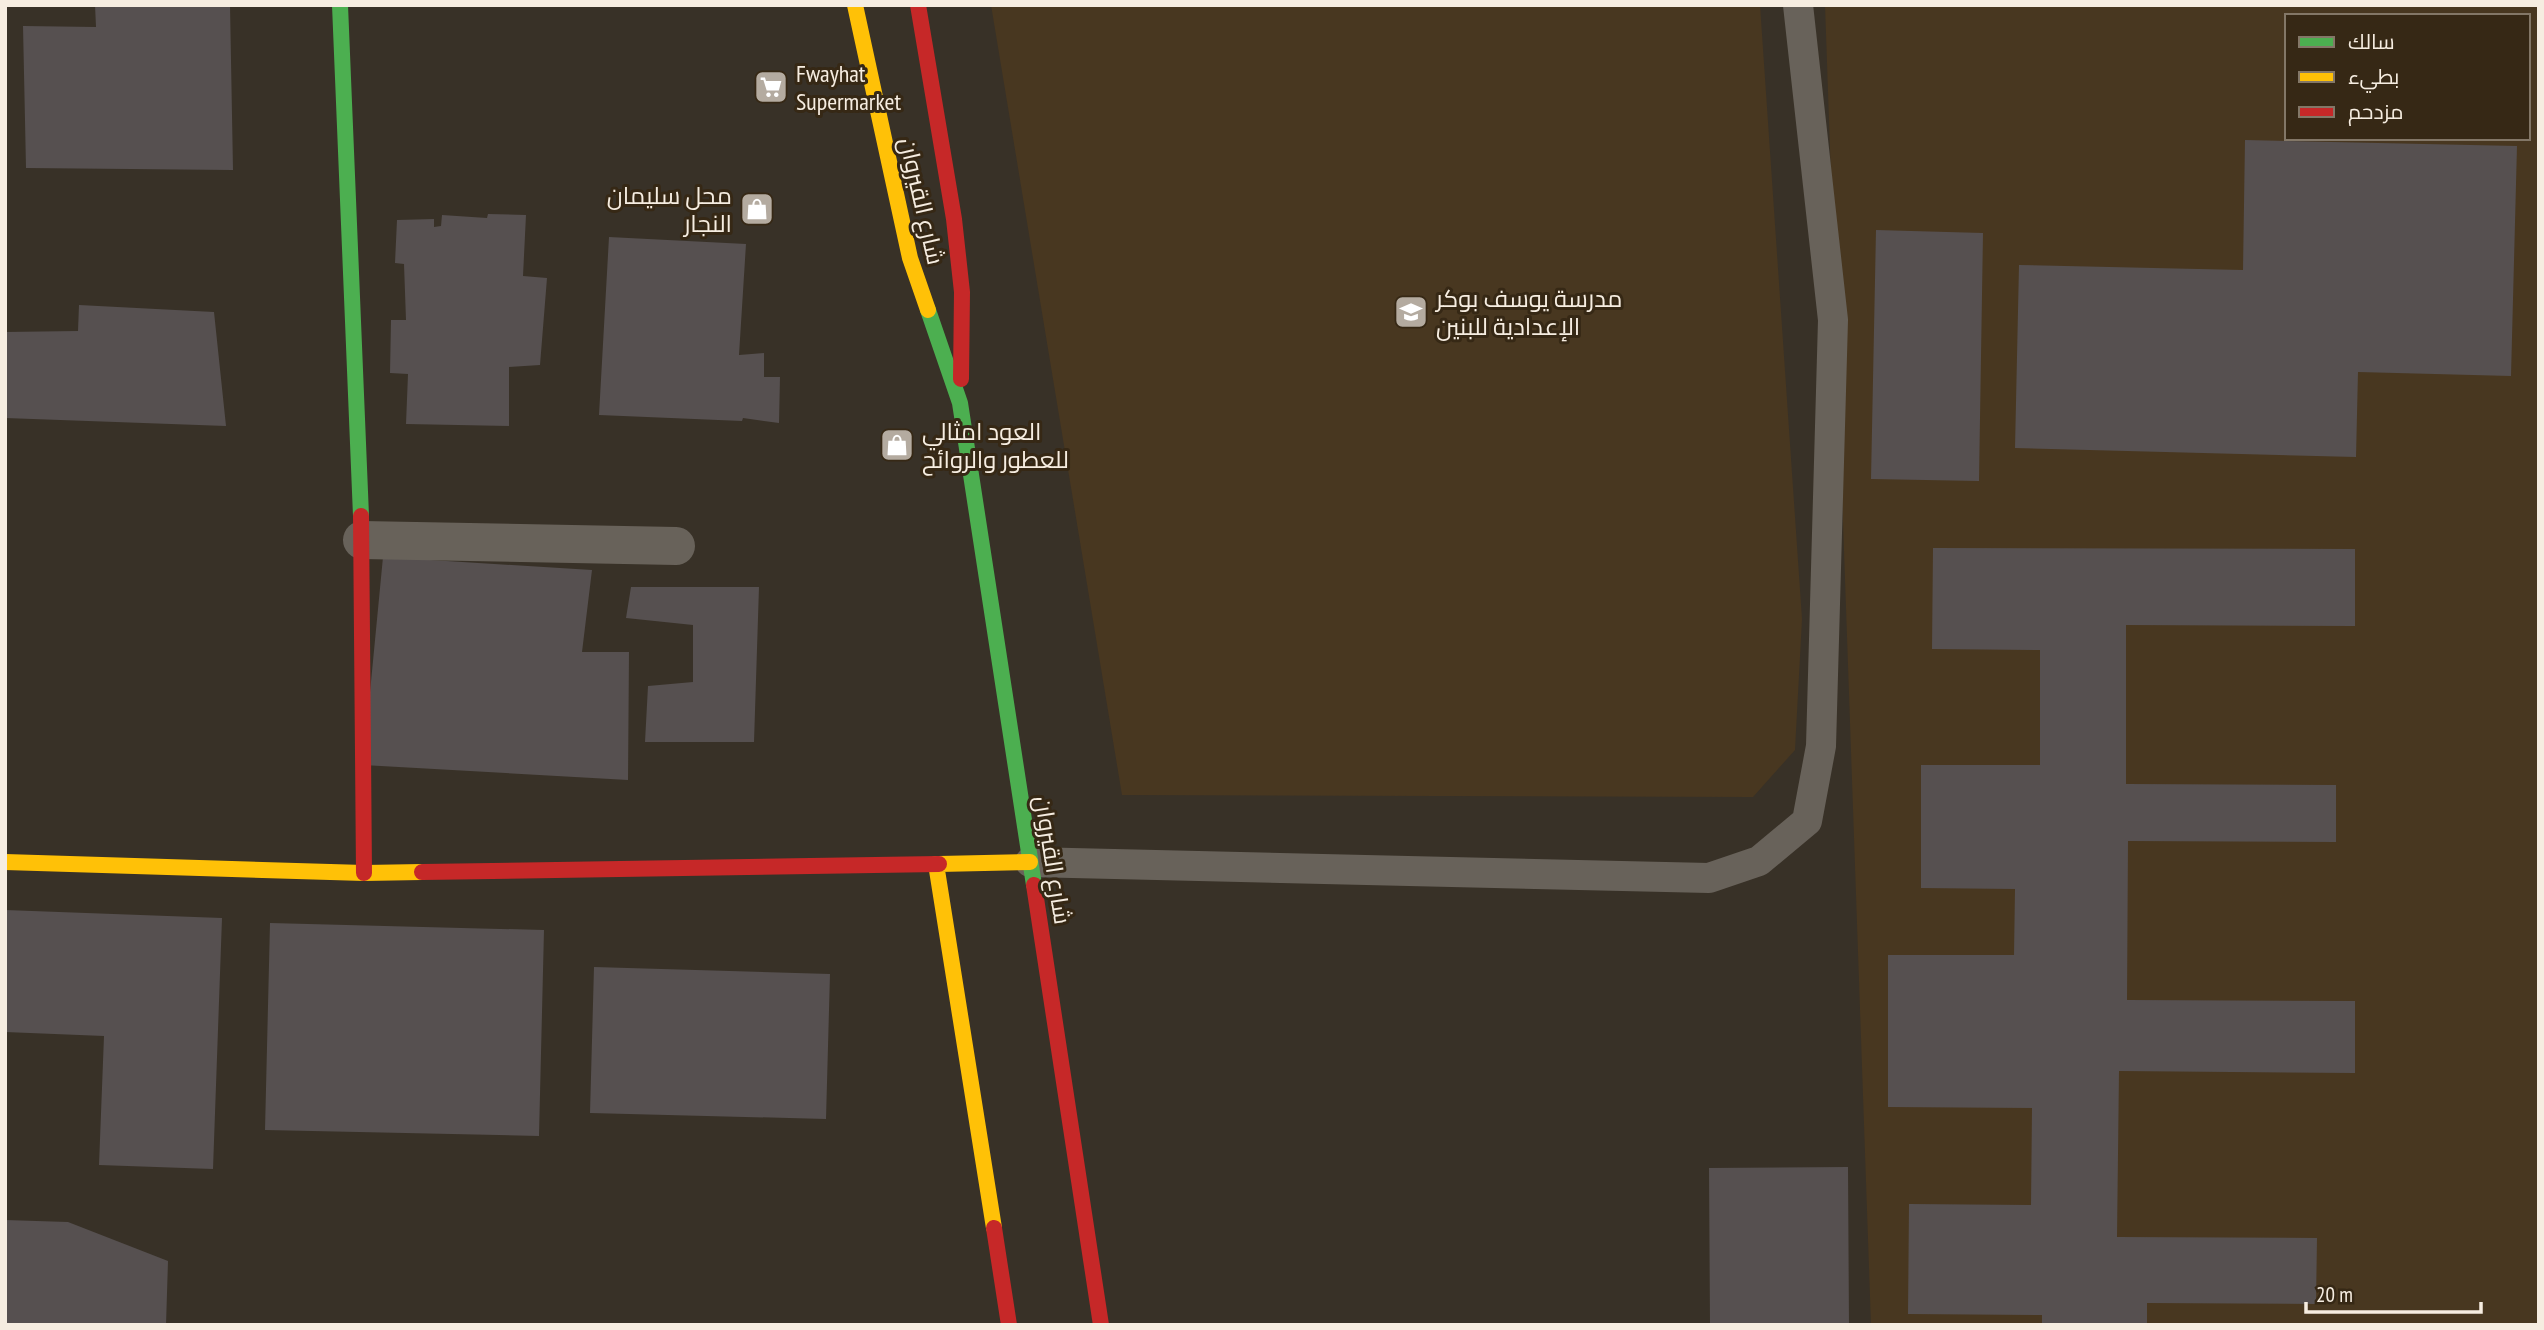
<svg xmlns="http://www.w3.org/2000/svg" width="2544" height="1330" viewBox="0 0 2544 1330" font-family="'PT Sans Narrow',Cairo,sans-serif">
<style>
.built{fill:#483720;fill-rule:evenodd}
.building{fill:#565050}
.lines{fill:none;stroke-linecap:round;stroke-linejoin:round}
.lane{stroke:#68625a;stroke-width:30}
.street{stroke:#68625a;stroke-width:38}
.fast{stroke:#4caf50;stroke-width:16}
.slow{stroke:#ffc107;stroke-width:16}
.jam{stroke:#c62828;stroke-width:16}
.labels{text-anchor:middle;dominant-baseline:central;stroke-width:6;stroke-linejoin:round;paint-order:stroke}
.poi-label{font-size:24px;fill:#f6ede1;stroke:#362815;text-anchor:start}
.street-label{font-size:24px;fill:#f6ede1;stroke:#362815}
</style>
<rect width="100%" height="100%" fill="#383127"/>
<path class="built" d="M991 5H1760L1802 619 1795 750 1753 797 1122 795Z
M1825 5H2539V1325H1871ZM2287 16H2528V138H2287Z"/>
<path class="building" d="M95 5H230L233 170 26 168 23 26 96 27Z
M2245 140 2517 146 2511 376 2358 372 2356 457 2015 448 2019 265 2243 270Z
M488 214 526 215 523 276 547 278 540 365 509 367V426L406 424 408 374 390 373 391 320H406L404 264 395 263 397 220 434 219V227L441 226 442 215 487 218Z
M1876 230 1983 233 1979 481 1871 479Z
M609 237 746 244 739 355 764 353V377H780L779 423 743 418 742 421 599 415Z
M79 305 214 312 226 426 5 418V332L78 331Z
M1933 548 2355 549V626L2126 625V784L2336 785V842L2128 841 2127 1000 2355 1001V1073L2119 1071 2117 1237 2317 1238 2316 1304 2147 1303V1325H2042V1315L1908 1314 1909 1204 2031 1205 2032 1108 1888 1107V955H2014L2015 889 1921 888V765H2040V650L1932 649Z
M383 557 592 570 582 652H629L628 780 363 765Z
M631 587H759L754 742H645L648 686 693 682V625L626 618Z
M5 910 222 918 213 1169 99 1165 104 1036 5 1032Z
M270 923 544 930 539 1136 265 1130Z
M594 967 830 974 826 1119 590 1113Z
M1848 1167 1849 1325H1710L1709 1168Z
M5 1220 68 1222 168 1261 166 1325H5Z"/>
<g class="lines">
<path class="lane" d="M1030 862 1709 878 1759 861 1807 821 1821 746 1833 320 1798 5"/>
<path class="street" d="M362 540 676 546"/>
<path class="fast" d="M340 5 361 516
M928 310 960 403 1034 885"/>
<path class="slow" d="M855 5 910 258 928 310
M5 862 364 873 422 872
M936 864 994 1228
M939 864 1030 862"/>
<path class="jam" d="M918 5 954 219 962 292 961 379
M361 516 364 873
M422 872 939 864
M1034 885 1101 1325
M994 1228 1009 1325"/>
</g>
<defs>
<symbol id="supermarket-square" viewBox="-11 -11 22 22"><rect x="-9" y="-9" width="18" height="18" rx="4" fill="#b4aba0" stroke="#362815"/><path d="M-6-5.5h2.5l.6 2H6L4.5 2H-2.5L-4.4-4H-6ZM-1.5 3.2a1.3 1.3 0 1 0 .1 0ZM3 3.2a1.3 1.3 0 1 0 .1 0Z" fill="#fff"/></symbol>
<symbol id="shop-square" viewBox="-11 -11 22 22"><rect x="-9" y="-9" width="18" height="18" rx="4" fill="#b4aba0" stroke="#362815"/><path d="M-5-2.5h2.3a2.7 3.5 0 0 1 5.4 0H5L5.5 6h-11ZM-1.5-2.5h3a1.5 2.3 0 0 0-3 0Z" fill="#fff"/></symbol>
<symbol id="school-square" viewBox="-11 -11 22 22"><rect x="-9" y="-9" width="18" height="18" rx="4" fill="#b4aba0" stroke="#362815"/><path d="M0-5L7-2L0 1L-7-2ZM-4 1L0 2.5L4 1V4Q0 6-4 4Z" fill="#fff"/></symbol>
</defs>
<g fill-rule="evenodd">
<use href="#supermarket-square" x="752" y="68" width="38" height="38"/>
<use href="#shop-square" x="738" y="190" width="38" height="38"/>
<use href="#school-square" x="1392" y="293" width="38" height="38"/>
<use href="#shop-square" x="878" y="426" width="38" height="38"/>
</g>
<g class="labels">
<g class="poi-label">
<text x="796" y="73">Fwayhat<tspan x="796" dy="28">Supermarket</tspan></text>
<text x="732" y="195" text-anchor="end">محل سليمان<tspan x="732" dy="28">النجار</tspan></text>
<text x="1436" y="298">مدرسة يوسف بوكر<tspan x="1436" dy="28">الإعدادية للبنين</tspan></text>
<text x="922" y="431">العود امثالي<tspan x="922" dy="28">للعطور والروائح</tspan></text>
</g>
<g class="street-label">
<text transform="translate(922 201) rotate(77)">شارع القيروان</text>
<text transform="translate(1053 860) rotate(81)">شارع القيروان</text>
</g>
</g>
<rect width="2544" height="1330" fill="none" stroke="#f6ede1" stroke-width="14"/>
<rect x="2285" y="14" width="245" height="126" fill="#362815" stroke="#837767" stroke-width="2"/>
<rect x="2299" y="37" width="35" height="10" fill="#4caf50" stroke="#837767" stroke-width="2"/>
<text x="2348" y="49" font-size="21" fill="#f6ede1">سالك</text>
<rect x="2299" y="72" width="35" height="10" fill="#ffc107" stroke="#837767" stroke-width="2"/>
<text x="2348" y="84" font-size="21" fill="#f6ede1">بطيء</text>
<rect x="2299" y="107" width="35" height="10" fill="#c62828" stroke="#837767" stroke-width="2"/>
<text x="2348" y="119" font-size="21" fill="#f6ede1">مزدحم</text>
<path d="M2306 1302v10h175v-10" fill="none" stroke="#f6ede1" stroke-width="3.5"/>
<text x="2316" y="1302" font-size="21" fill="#f6ede1" stroke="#362815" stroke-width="5" paint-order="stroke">20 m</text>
</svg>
